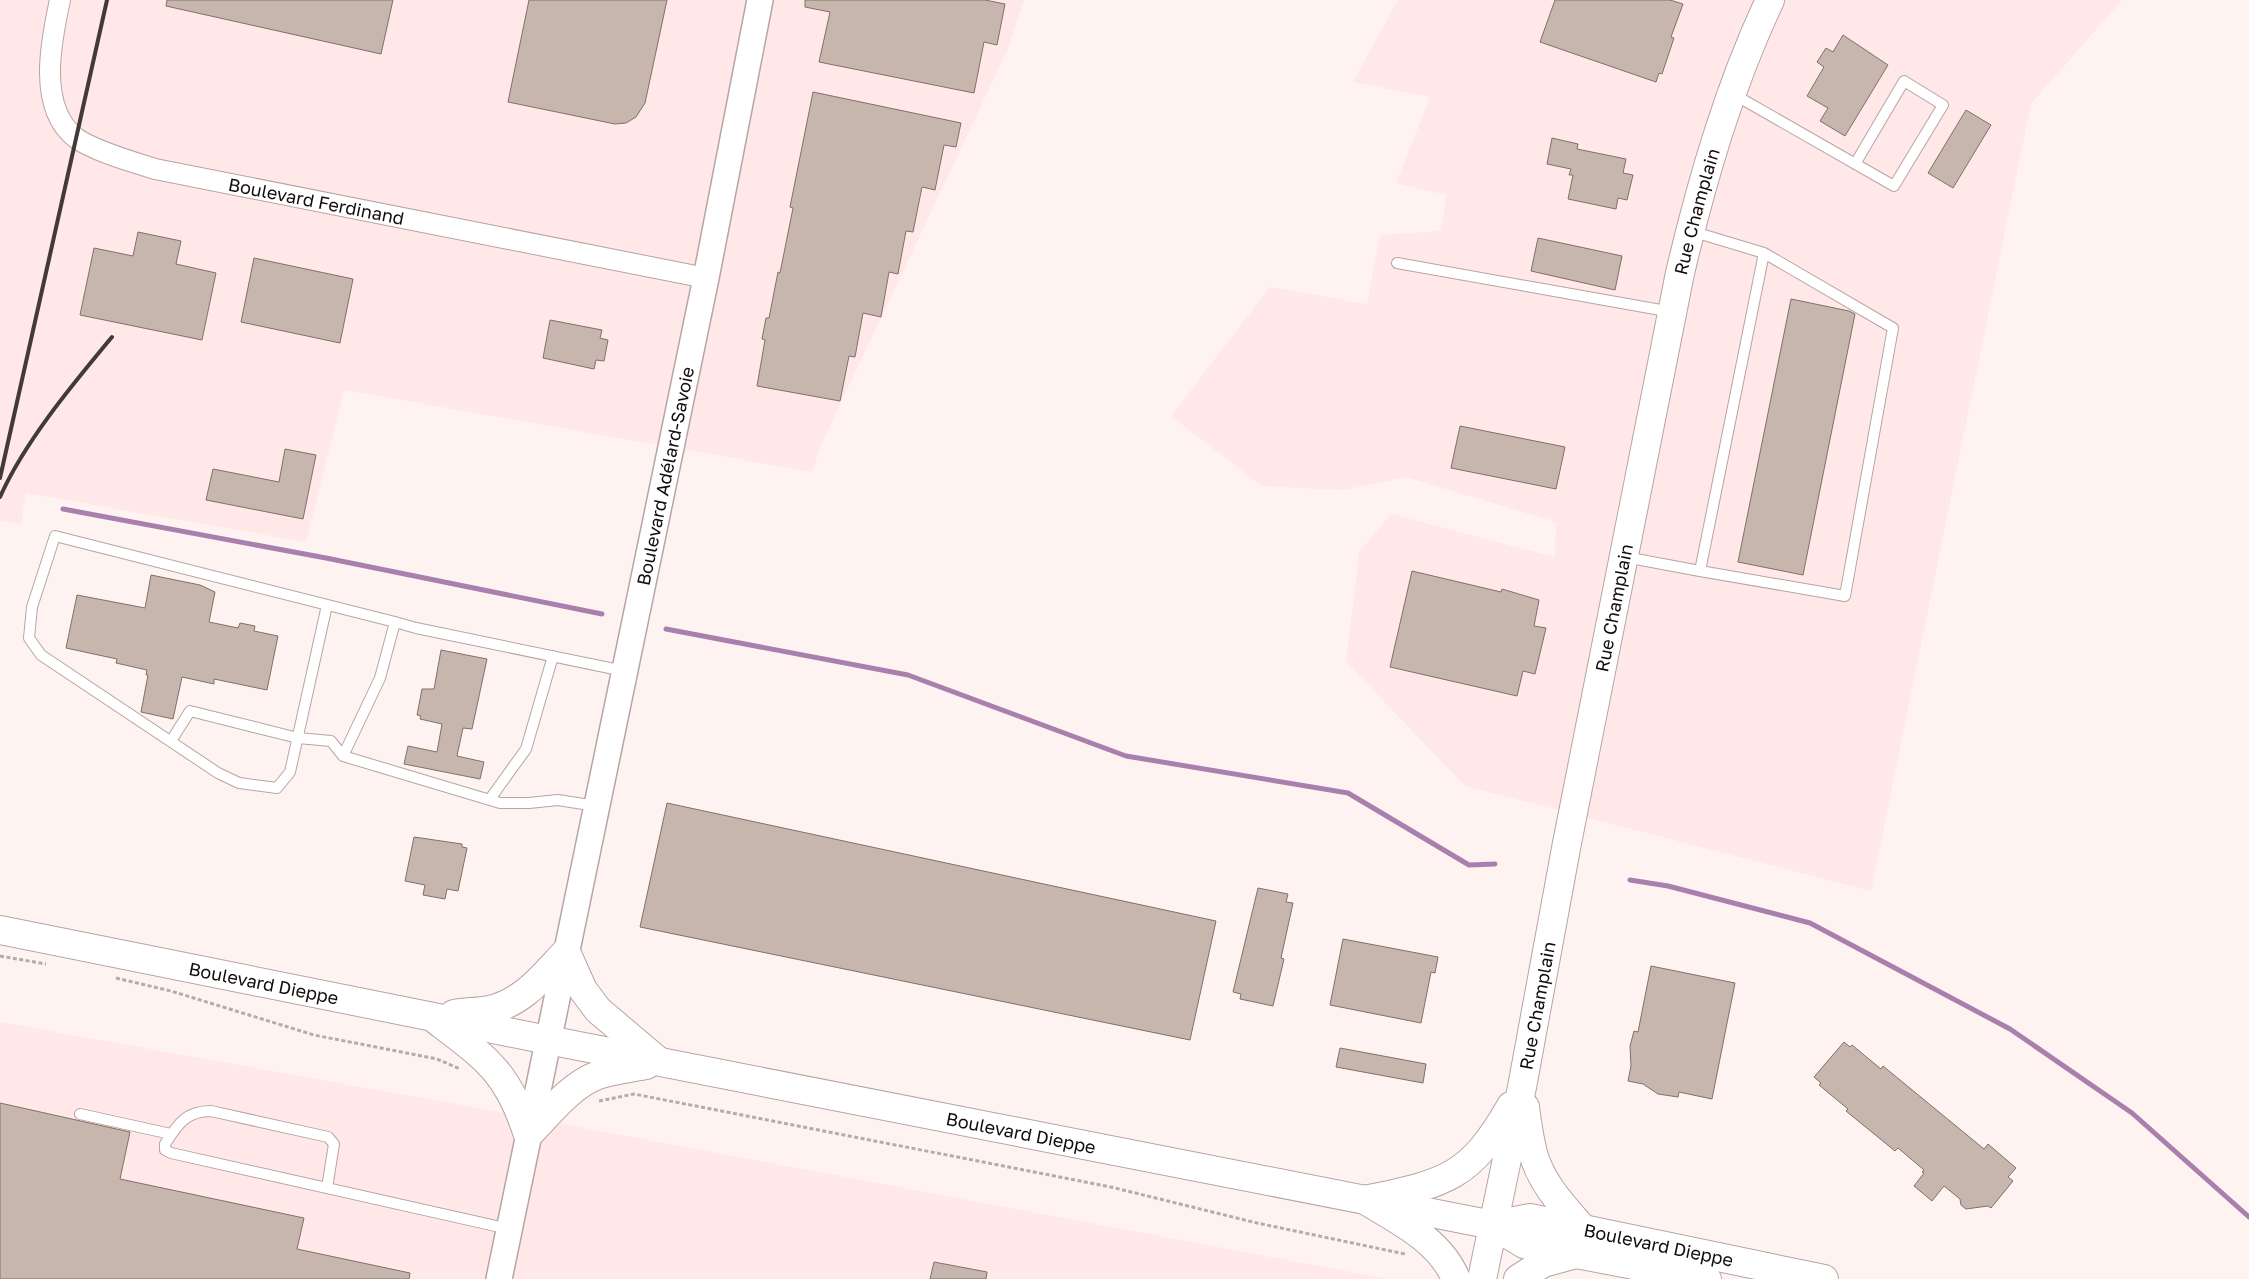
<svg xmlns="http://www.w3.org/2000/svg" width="2249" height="1279" viewBox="0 0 2249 1279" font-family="'Golos Text',sans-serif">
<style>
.built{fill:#ffe8e7}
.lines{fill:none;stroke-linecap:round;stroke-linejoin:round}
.stream{stroke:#a980ad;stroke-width:5}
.building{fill:#c6b6ae;stroke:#7f7069}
.service-casing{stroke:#b7a4a4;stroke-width:12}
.minor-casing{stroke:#b7a4a4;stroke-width:22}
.tertiary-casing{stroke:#b7a4a4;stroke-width:28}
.secondary-casing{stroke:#b7a4a4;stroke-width:30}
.primary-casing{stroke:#b7a4a4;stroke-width:30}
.path{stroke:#b5abaa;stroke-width:3;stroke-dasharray:4 2.5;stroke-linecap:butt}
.service{stroke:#fff;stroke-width:10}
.minor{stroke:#fff;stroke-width:20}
.tertiary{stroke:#fff;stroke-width:25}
.secondary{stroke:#fff;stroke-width:28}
.primary{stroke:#fff;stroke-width:28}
.rail{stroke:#423a3a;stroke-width:4}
.labels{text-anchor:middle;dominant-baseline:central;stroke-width:4;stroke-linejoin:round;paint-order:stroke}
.street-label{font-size:18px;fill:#130c0c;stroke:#fff}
</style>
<rect width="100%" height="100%" fill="#fff3f2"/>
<path class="built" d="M0 0H1024L1008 49 821 445 812 472 344 390 306 542 26 493 21 524 0 521Z
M1398 0H2122L2031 104 1871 891 1465 786 1346 662 1359 552 1391 514 1555 557 1556 522 1406 477 1344 490 1262 486 1171 416 1270 287 1367 304 1380 235 1441 231 1446 195 1396 183 1430 97 1353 82Z
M0 1022 478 1108 1388 1279H0Z"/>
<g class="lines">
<path class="stream" d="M63 509 326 558 602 614
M666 629 908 675 1126 756 1348 793 1469 865 1495 864
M1630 880 1668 886 1810 923 2010 1029 2132 1113 2249 1217"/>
</g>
<path class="building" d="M167 0H393L381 54 166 6Z
M529 0H667L645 103 636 117 626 123 615 124 508 102Z
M805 0H985L1005 4 997 45 984 42 974 93 819 62 830 12 805 7Z
M1555 0H1670L1683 4 1671 37 1674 38 1662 74 1659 73 1656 82 1540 42Z
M1843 35 1888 65 1845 136 1820 121 1828 108 1807 96 1824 67 1817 62 1826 48 1833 52Z
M813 92 961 123 956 147 944 145 935 190 922 187 913 232 906 231 898 274 889 272 881 317 863 313 855 357 849 356 840 401 757 386 765 340 762 339 766 318H769L778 272 780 273 793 208 790 207Z
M1966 110 1991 125 1953 188 1928 173Z
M1552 138 1578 144 1577 149 1626 159 1623 173 1633 175 1627 200 1618 198 1616 209 1568 199 1573 175H1569L1571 169 1547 164Z
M138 232 181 241 176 264 216 273 202 340 80 315 94 248 133 256Z
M1538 238 1622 256 1615 290 1531 271Z
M254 258 353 279 340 343 241 322Z
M1791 299 1849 311 1855 314 1803 575 1738 562Z
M550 320 602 330 600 338 608 340 604 361 596 360 594 369 543 358Z
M1460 426 1565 447 1556 489 1451 468Z
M285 449 316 455 303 519 206 500 213 469 279 482Z
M1412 571 1501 592 1502 589 1539 600 1534 626 1546 628 1535 674 1523 671 1517 696 1390 667Z
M151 575 200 585 215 592 209 622 238 628 240 623 255 626 254 631 278 636 267 690 214 679V684L182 677 173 719 141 712 148 675H146L147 670 116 663 117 659 66 648 77 595 145 608Z
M441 650 487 659 472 729 463 728 457 756 484 762 480 779 404 764 408 746 437 752 442 724 420 719 421 716 417 715 422 689H434Z
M667 803 1216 921 1190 1040 640 927Z
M414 837 462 844V847L467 848 458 891 447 889 445 899 423 895 425 885 405 881Z
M1258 888 1288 894 1286 902 1293 903 1281 958 1284 959 1273 1006 1240 999 1241 994 1233 992Z
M1343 939 1438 957 1435 973 1431 972 1421 1023 1330 1005Z
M1651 966 1735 983 1712 1099 1679 1092 1678 1097 1658 1094 1643 1084 1628 1081 1631 1066 1630 1046 1634 1031 1638 1032Z
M1844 1042 1850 1047 1852 1045 1881 1069 1883 1066 1984 1149 1988 1144 2016 1168 2008 1177 2013 1181 1991 1208 1988 1206 1966 1209 1961 1205 1960 1199 1944 1186 1932 1201 1914 1186 1924 1173 1922 1172 1924 1170 1898 1148 1895 1151 1846 1111 1848 1109 1819 1085 1821 1083 1814 1077Z
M1340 1048 1426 1064 1423 1083 1336 1067Z
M0 1103 130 1132 120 1179 304 1218 297 1249 410 1273 409 1279H0Z
M934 1262 987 1272 986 1279H930Z"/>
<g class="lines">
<defs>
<path id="service" d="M1733 94 1894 186 1943 105 1904 81 1855 164
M1397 263 1672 312
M1625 557 1700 571 1764 253 1691 231
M1700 571 1845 596 1893 328 1764 253
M327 605 290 772 277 788 239 783 218 773 41 655 29 638 32 607 55 536 395 622 416 628 624 671
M171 741 190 711 298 738 331 741 343 756 500 803H529L558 800 596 806
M343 756 380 678 395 622
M490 799 526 749 553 656
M80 1114 171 1134
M327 1188 334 1144 328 1137 211 1111C186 1111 178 1124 165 1144V1150L171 1153 509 1229"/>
<g id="minor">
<path id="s1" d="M60 0C51 41 37 108 76 138 94 151 133 162 155 169L706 278"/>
</g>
<g id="tertiary">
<path id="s2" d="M499 1279 706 278 760 0"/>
</g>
<g id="secondary">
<path id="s3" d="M0 930 548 1040 1493 1225 1524 1244 1707 1279"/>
<path d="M454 1014C466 1012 478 1012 489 1010 523 1003 544 975 566 952L583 990 598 1010 657 1060"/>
<path d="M436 1020C487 1059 508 1072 528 1135 549 1114 569 1086 598 1075 613 1070 630 1068 646 1065"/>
<path id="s4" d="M1493 1225 1530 1218 1824 1279"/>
</g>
<g id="primary">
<path d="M1525 1107C1527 1122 1529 1138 1533 1153 1541 1183 1563 1206 1583 1229"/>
<path d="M1365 1200C1444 1183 1469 1180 1511 1106"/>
<path d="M1365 1200C1399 1221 1440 1240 1456 1279"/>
<path id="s5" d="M1482 1279 1522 1087 1567 843 1680 273C1702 180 1729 87 1770 0"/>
<path d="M1518 1279 1543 1263 1576 1254"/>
</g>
</defs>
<use href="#service" class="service-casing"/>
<use href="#minor" class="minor-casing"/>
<use href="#tertiary" class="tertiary-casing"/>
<use href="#secondary" class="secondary-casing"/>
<use href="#primary" class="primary-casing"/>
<path class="path" d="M0 956 46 964
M116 978 171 991 314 1035 437 1059 460 1069
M599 1101 634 1094 1111 1187 1257 1223 1405 1254"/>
<use href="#service" class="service"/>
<use href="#minor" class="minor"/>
<use href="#tertiary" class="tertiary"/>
<use href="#secondary" class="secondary"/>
<use href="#primary" class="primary"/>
<path class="rail" d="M0 478 107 0
M0 497C25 441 73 384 112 337"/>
</g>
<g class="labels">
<g class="street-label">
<text stroke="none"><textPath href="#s1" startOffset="396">Boulevard Ferdinand</textPath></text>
<text stroke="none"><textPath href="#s5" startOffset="1089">Rue Champlain</textPath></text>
<text stroke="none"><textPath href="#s2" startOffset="820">Boulevard Adélard-Savoie</textPath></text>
<text stroke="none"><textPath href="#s5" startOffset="684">Rue Champlain</textPath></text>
<text stroke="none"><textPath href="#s3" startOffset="269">Boulevard Dieppe</textPath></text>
<text stroke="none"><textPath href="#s5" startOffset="279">Rue Champlain</textPath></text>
<text stroke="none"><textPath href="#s3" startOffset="1041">Boulevard Dieppe</textPath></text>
<text stroke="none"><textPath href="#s4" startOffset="169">Boulevard Dieppe</textPath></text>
</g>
</g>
</svg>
